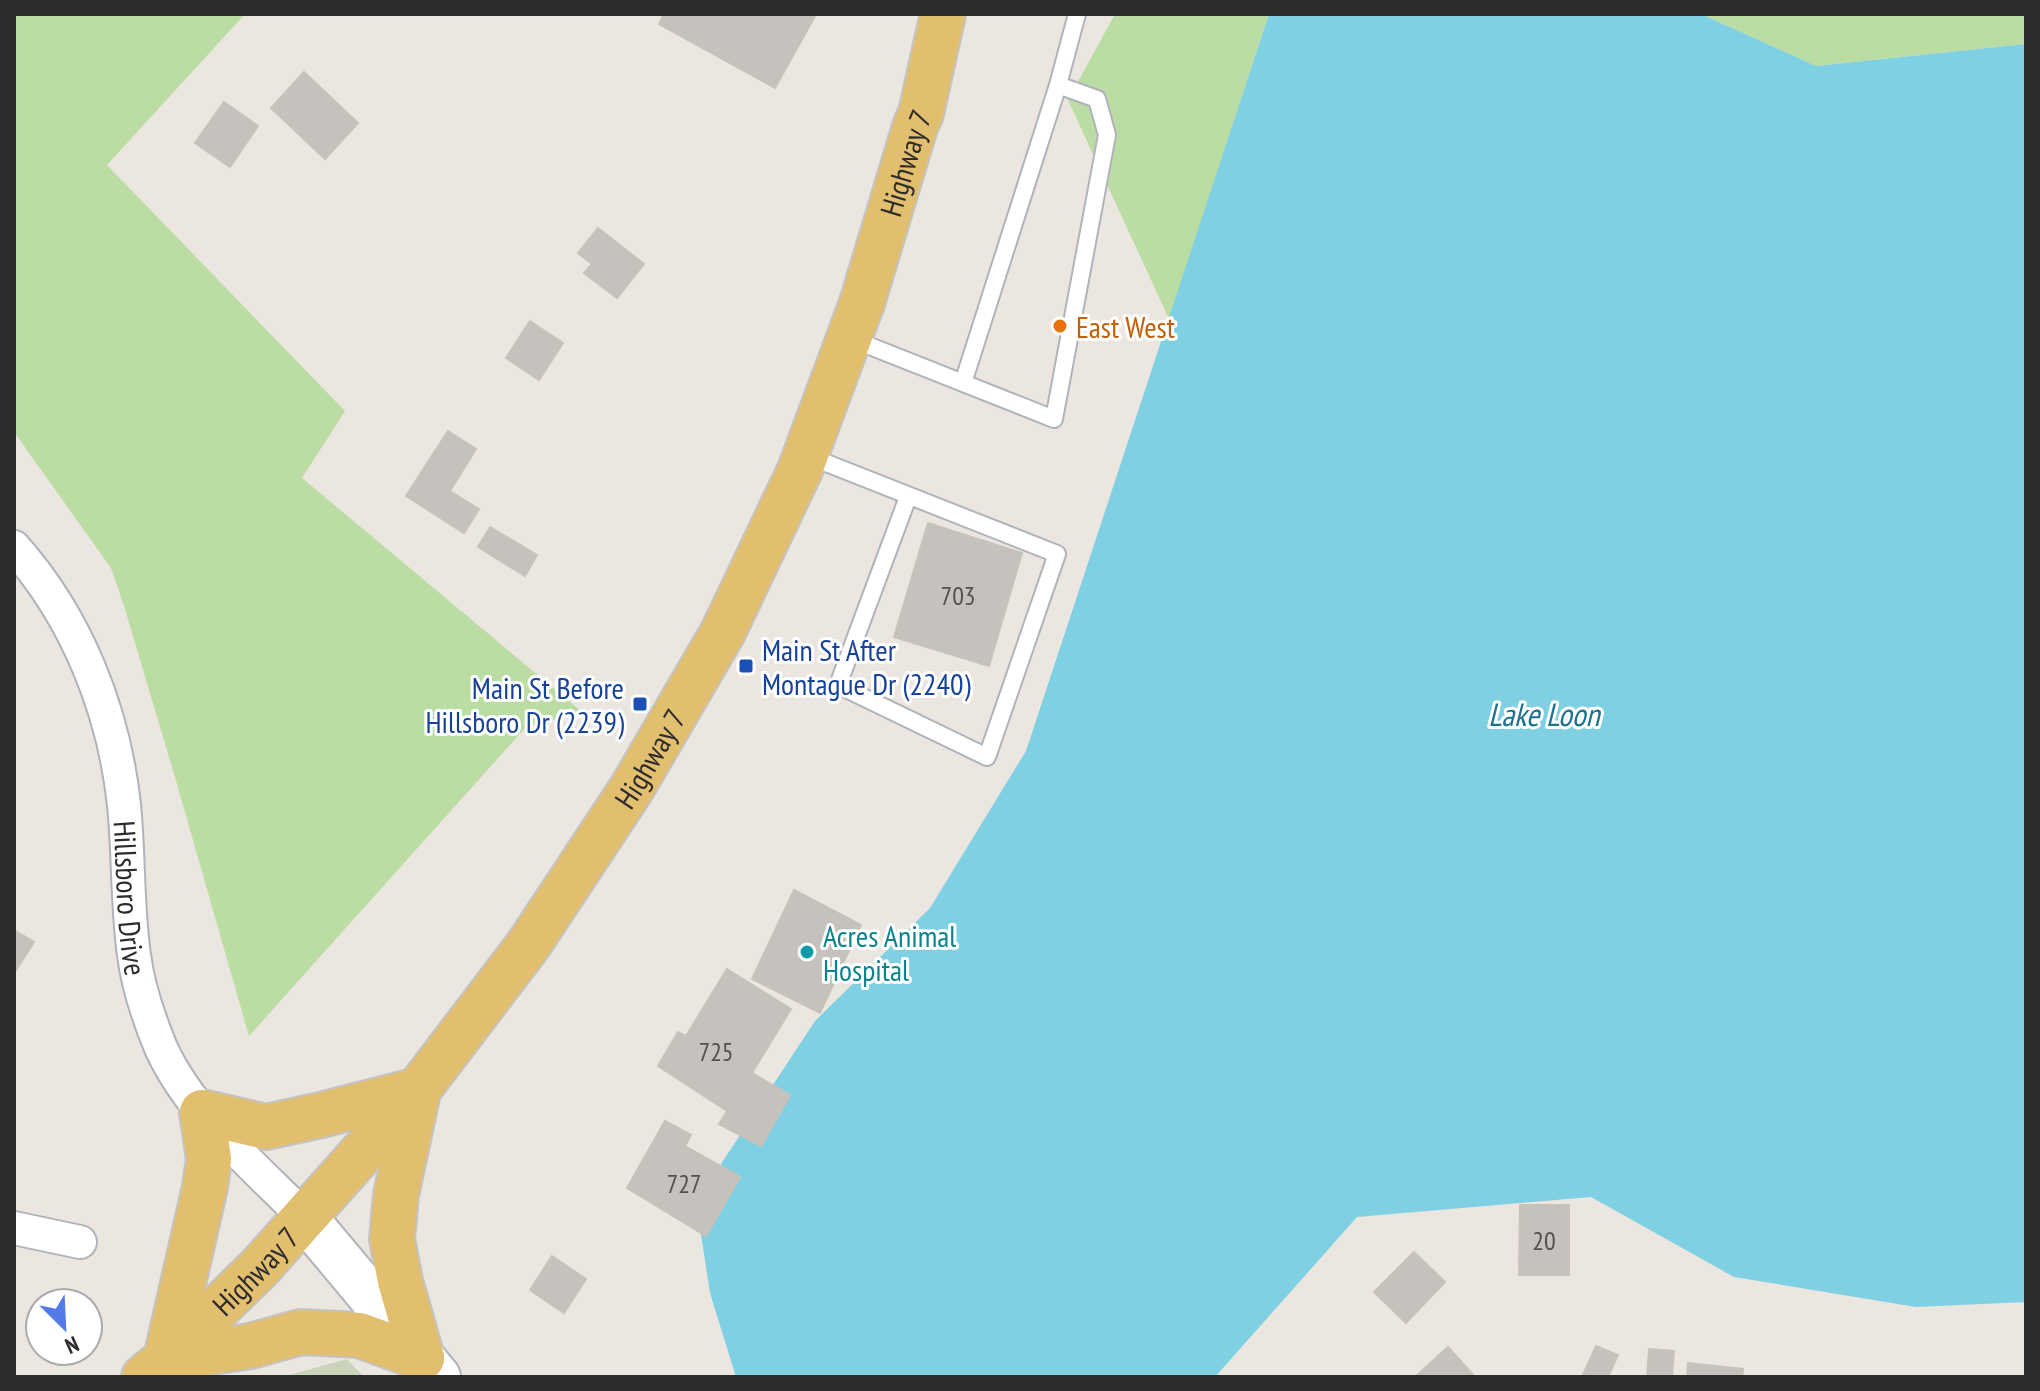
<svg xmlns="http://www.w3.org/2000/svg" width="2040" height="1391" viewBox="0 0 2040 1391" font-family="'PT Sans Narrow',sans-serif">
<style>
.green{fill:#bbdda3}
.cemetery{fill:#c9d4ba}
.water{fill:#7fd0e3}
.building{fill:#c5c1bc;stroke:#c8c2ba;stroke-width:2}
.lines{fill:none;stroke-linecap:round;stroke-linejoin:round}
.lane-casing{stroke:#b1b3bb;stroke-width:20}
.street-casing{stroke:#b1b3bb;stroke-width:36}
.secondary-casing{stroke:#b1b3bb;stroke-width:48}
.primary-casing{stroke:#c4c4c4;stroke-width:48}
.lane{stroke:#fff;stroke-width:16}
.street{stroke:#fff;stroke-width:32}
.secondary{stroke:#fff;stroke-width:44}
.primary{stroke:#e2be6f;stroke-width:44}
.food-dot{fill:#e8710a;stroke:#fff;stroke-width:3}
.transit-dot{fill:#1a4fb4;stroke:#fff;stroke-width:3}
.culture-dot{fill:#0f9aa8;stroke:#fff;stroke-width:3}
.labels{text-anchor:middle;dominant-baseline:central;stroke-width:6;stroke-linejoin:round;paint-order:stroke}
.number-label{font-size:26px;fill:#525150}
.street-label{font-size:30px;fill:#2c2c2c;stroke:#fff}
.food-label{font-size:30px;fill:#c56008;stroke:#fff;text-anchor:start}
.transit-label{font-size:30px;fill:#164399;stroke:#fff;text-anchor:start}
.culture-label{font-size:30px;fill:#0d838f;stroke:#fff;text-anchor:start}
.water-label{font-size:32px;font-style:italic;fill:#1c7291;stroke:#fff}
</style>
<rect width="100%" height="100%" fill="#ece6e1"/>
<path class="green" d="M14 14H245L107 165 345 411 302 478 582 712 526 727 249 1036 177 784 124 606 111 568 14 432Z
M1115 14H1269L1169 319 1068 100Z
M1701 14H2026V44L1816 66Z"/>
<path class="cemetery" d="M347 1359 364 1377H282Z"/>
<path class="water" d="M1269 14H1701L1816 66 2026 44V1302L1916 1307 1734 1277 1591 1197 1357 1217 1215 1377H736L710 1293 696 1202 815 1021 930 908 1026 751Z"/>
<path class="building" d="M664 14H812L815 16 775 88 659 24Z
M304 72 358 123 325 159 271 108Z
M224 102 258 126 230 167 195 143Z
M598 228 644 264 617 298 584 273 592 264 578 253Z
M530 321 563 343 539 380 506 358Z
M448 431 476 449 450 491 479 509 464 533 406 496Z
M928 523 1022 553 989 666 894 637Z
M490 527 537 555 525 576 478 547Z
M794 890 861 925 820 1013 752 979Z
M14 930 34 942 14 973Z
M727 969 791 1009 752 1073 790 1095 761 1146 719 1124 727 1111 658 1066 678 1032 686 1036Z
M665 1121 691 1135 685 1146 740 1177 706 1236 627 1188Z
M1520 1205H1569V1275H1519Z
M1414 1252 1445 1282 1406 1323 1374 1292Z
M552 1256 586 1279 564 1313 530 1290Z
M1596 1346 1618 1355 1608 1377H1582Z
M1448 1347 1475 1377H1415Z
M1649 1349 1674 1351 1672 1377H1647Z
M1688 1363 1743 1369 1742 1377H1687Z"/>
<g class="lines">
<defs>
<path id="lane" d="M1058 85 1077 14
M852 339 1054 419 1107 135 1097 99 1058 85 963 383
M806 455 1057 554 987 757 838 685 908 497"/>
<g id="street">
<path id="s1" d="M14 547C77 618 114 711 124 805 129 855 127 906 134 955 138 987 149 1019 161 1048 191 1114 255 1167 305 1218"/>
<path d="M14 1228 80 1242"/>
</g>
<path id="secondary" d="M305 1218 438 1377"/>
<g id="primary">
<path d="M418 1092 396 1195 392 1239 400 1281 422 1358"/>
<path d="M166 1359 205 1187 209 1159 202 1112 266 1127 321 1115 418 1090"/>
<path d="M166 1359 250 1346 301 1332 359 1335 422 1358"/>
<path id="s2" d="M144 1377 166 1359 260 1267 418 1090 529 944 632 788 723 632 800 470 862 303 915 127 921 113 943 14"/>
</g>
</defs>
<use href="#lane" class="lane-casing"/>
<use href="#street" class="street-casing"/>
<use href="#secondary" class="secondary-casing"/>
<use href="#primary" class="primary-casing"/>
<use href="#lane" class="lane"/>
<use href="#street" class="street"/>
<use href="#secondary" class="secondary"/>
<use href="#primary" class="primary"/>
</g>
<circle class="food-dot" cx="1060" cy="326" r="8"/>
<g class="transit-dot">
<rect x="738" y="658" width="16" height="16" rx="4"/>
<rect x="632" y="696" width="16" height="16" rx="4"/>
</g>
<circle class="culture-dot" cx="807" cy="952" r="8"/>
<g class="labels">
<g class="number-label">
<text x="958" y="595">703</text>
<text x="716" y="1051">725</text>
<text x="684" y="1183">727</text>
<text x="1544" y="1240">20</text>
</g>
<g class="street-label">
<text stroke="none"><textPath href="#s2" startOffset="1452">Highway 7</textPath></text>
<text stroke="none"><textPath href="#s2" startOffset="802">Highway 7</textPath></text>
<text stroke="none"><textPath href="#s1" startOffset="378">Hillsboro Drive</textPath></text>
<text stroke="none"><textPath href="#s2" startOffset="154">Highway 7</textPath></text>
</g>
<g class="food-label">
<text x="1076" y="326">East West</text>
</g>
<g class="transit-label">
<text x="762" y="649">Main St After<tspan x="762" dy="34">Montague Dr (2240)</tspan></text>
<text x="624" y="687" text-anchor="end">Main St Before<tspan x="624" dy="34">Hillsboro Dr (2239)</tspan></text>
</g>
<g class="culture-label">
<text x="823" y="935">Acres Animal<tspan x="823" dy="34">Hospital</tspan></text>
</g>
<g class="water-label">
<text x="1544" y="714">Lake Loon</text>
</g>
</g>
<rect width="2040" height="1391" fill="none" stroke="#2c2c2c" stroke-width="32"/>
<g transform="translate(64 1327) rotate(156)"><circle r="38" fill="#ffffff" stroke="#ababab" stroke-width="2"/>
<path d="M0-6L14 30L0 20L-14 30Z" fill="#537ae7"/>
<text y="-12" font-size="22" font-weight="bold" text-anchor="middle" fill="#2c2c2c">N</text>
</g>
</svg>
